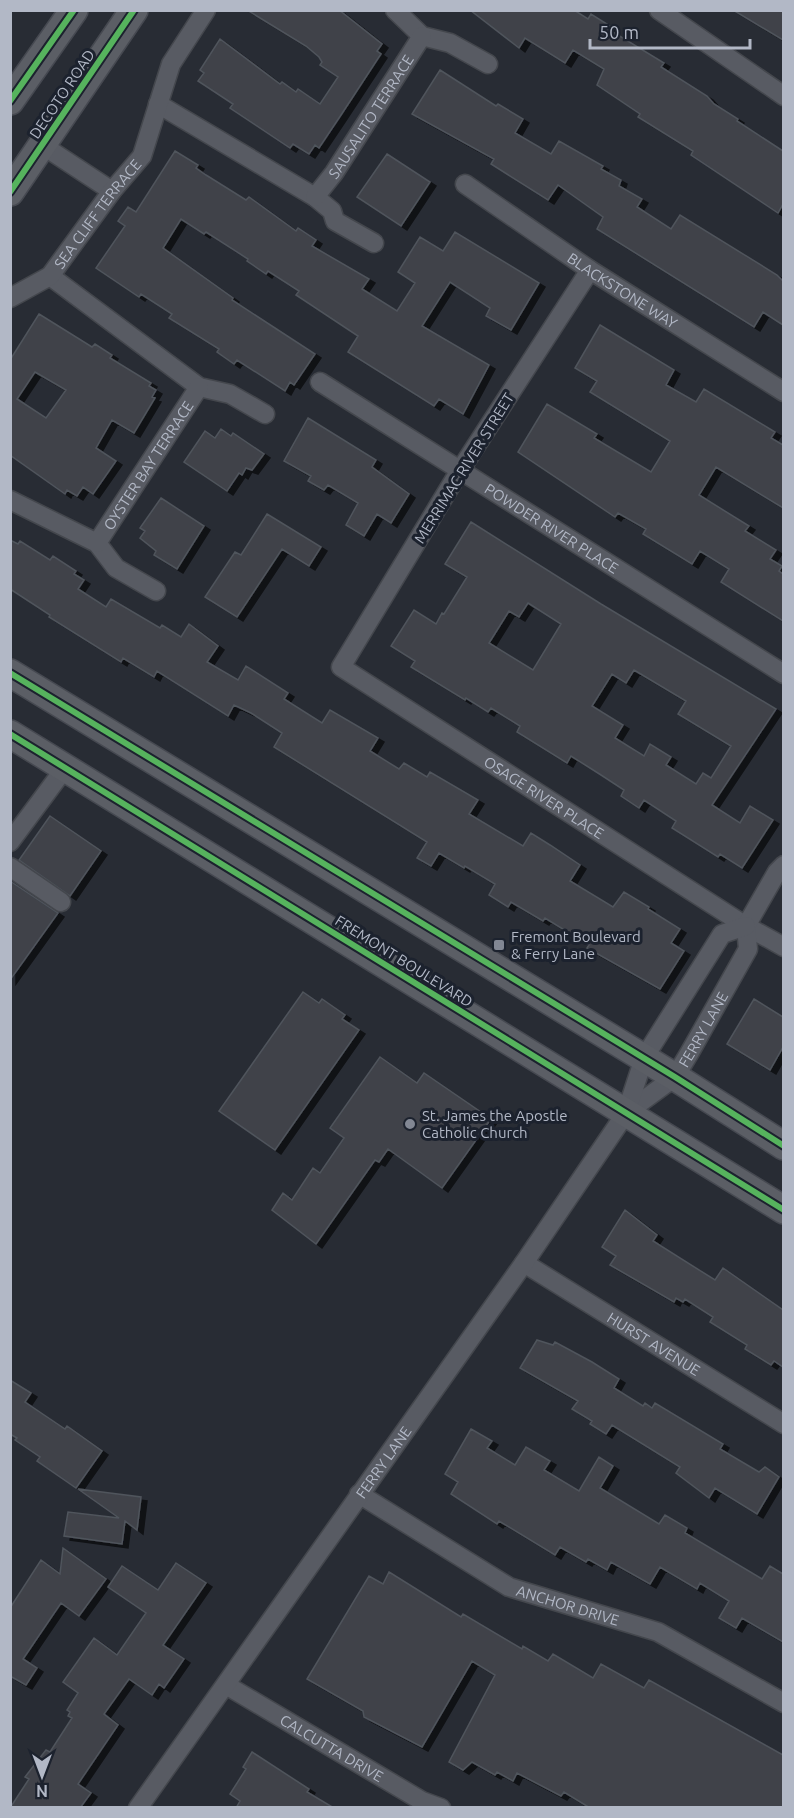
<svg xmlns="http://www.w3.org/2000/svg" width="794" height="1818" viewBox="0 0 794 1818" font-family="Ubuntu,sans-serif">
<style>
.building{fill:#3f434a;stroke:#50545c;stroke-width:1.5;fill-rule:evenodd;filter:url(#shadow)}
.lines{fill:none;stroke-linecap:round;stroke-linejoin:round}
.minor-casing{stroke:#44474d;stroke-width:21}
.primary-casing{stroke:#464951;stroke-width:30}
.minor{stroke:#585b63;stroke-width:18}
.primary{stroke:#5b5e65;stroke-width:27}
.cycleway-casing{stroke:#1c222e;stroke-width:10}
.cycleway{stroke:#56b35d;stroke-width:6}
.poi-dot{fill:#828793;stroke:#1c222e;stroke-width:2}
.labels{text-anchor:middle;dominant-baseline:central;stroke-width:6;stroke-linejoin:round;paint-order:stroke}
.street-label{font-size:15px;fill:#b2b8c6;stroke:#1c222e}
.poi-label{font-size:15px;fill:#b2b8c6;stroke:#1c222e;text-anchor:start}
</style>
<defs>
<filter id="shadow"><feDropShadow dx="6" dy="4" stdDeviation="0" flood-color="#0009"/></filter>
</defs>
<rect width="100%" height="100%" fill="#282c34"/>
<path class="building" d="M247 10H339L382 44 377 51 381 54 341 115 319 148 315 145 309 154 293 144 290 148 230 108 233 104 198 81 204 73 200 70 220 39 280 84 282 82 296 92 298 89 320 104 338 77 320 65 322 62 319 57 306 46Z
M470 10H574L588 19 591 14 610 26 608 29 664 63 661 67 707 96 714 104 738 119 737 121 783 151V204L778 213 691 155 693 151 638 117 640 114 597 85 604 69 573 50 565 63 525 38 519 48Z
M733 10H783V40Z
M440 70 496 106 498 104 523 119 515 133 551 154 559 141 603 166 601 169 621 180 619 186 642 199 637 207 671 229 680 215 777 275 783 281V325L763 312 754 327 597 229 603 217 558 185 548 200 491 164 494 159 412 114Z
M175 151 198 165 196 168 206 175 246 200 249 197 296 231 298 228 316 240 312 246 369 279 362 289 397 311 415 283 398 272 420 237 443 251 455 232 539 283 511 330 486 316 490 308 450 282 422 326 489 365 463 414 439 399 434 406 348 352 358 336 296 295 299 291 268 271 266 274 247 261 248 259 206 232 204 234 181 219 163 248 233 298 232 300 315 354 294 385 290 382 285 391 237 360 234 364 217 352 219 349 169 318 172 314 141 294 139 297 96 268 125 226 118 221 128 207 136 212Z
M387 154 430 182 401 226 357 197Z
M39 314 92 347 95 344 112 355 110 358 151 383 149 386 156 390 152 397 155 398 134 433 112 420 96 448 116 461 93 494 83 487 77 496 67 490 65 494 10 455V360ZM35 372 66 390 46 418 17 399Z
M600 325 674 370 666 385 696 402 704 389 775 432 771 438 783 445V508L716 467 699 495 749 526 745 531 776 550 770 559 782 566 779 571 783 574V621L721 582 729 569 700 551 692 564 643 534 646 529 618 513 615 517 518 452 547 404 597 434 594 438 651 472 670 441 590 392 597 381 575 368Z
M308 418 376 460 372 467 409 494 391 523 377 514 364 536 346 525 358 503 328 485 324 490 308 481 311 476 284 461Z
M221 429 231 436 233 433 264 454 252 470 246 468 242 475 239 473 227 491 184 462 205 431 215 438Z
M161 498 204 526 177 569 154 555 156 551 140 538 145 531 140 528Z
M267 514 321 547 309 566 282 549 237 617 205 597 235 552 241 555Z
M471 522 601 604 776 709 712 805 740 823 750 806 773 820 742 868 720 854 718 857 672 828 676 821 644 800 639 808 621 796 624 790 601 775 571 756 567 763 517 732 520 726 491 708 488 712 466 698 465 700 411 667 415 661 391 646 414 610 436 624 442 613 444 614 467 577 445 564ZM528 603 561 624 533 670 489 643 509 611 519 617ZM634 670 686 701 678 714 731 746 711 778 703 773 696 784 666 765 671 757 650 744 644 756 615 738 623 725 592 706 612 674 626 683Z
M10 540 18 544 20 541 50 560 53 556 76 571 74 574 84 580 78 589 106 607 111 599 160 628 162 625 181 637 189 624 218 646 207 662 238 680 246 666 288 693 284 699 322 723 330 710 378 738 370 751 399 769 404 763 427 777 430 772 478 800 469 814 523 846 531 833 550 845 580 865 570 881 613 907 624 892 649 907 648 909 680 929 671 943 684 951 660 989 587 948 589 945 545 918 543 921 511 902 508 907 489 895 495 884 465 866 464 868 439 853 431 866 417 858 427 842 274 747 282 733 251 713 234 705 228 716 157 671 154 677 123 658 121 662 49 617 50 615 10 589Z
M50 816 101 851 70 896 19 860Z
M10 881 58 913 10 980Z
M303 992 319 1003 322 999 345 1015 342 1019 359 1030 275 1150 219 1111Z
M754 999 783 1017V1047L770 1070 727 1044Z
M380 1057 417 1083 424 1073 491 1119 442 1188 388 1149 379 1162 375 1160 316 1244 272 1210 283 1193 292 1200 313 1168 320 1173 344 1138 330 1128Z
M625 1210 657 1235 653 1241 715 1280 723 1268 783 1310V1367L774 1361 771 1365 745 1349 747 1345 710 1322 713 1317 685 1299 683 1302 676 1298 674 1302 610 1265 616 1256 602 1247Z
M537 1340 553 1345 555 1342 592 1362 619 1379 614 1388 643 1406 645 1403 652 1408 655 1403 723 1444 720 1449 759 1472 765 1467 779 1477 757 1514 715 1488 709 1498 676 1473 680 1467 612 1425 606 1434 590 1424 592 1421 572 1409 578 1401 520 1368Z
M10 1380 31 1393 25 1402 65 1429 67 1426 102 1451 76 1488 37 1461 40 1457 15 1440 17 1438 10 1434Z
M471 1429 492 1441 487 1448 515 1465 526 1447 550 1461 544 1470 579 1491 599 1457 613 1466 600 1488 659 1524 665 1515 687 1528 685 1533 762 1579 770 1566 783 1574V1642L742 1618 736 1628 719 1618 729 1601 700 1583 697 1589 660 1567 650 1584 611 1562 607 1570 588 1559 586 1562 560 1547 555 1555 499 1521 497 1524 451 1494 458 1482 445 1474Z
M78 1489 141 1497 137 1530 125 1521 122 1544 64 1536 68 1512 119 1518Z
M63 1548 106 1579 79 1616 61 1603 23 1659 37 1668 26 1685 10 1676V1608L41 1560 60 1574Z
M176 1563 206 1583 163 1645 184 1659 164 1688 159 1684 152 1695 129 1679 104 1714 118 1725 78 1784 91 1793 80 1808H10L29 1779 25 1777 46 1750 50 1752 72 1718 68 1716 70 1712 67 1710 78 1693 63 1682 94 1638 117 1655 146 1613 108 1587 122 1566 158 1590Z
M389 1572 461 1617 463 1614 522 1649 523 1646 548 1661 553 1654 593 1678 601 1664 644 1688 649 1680 783 1755V1808H590L564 1792 561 1796 517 1773 513 1781 497 1772 495 1775 472 1762 463 1770 449 1762 495 1675 472 1661 422 1747 364 1717 363 1711 307 1679 369 1576 383 1584Z
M252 1752 309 1789 307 1792 334 1808H236L240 1801 230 1794 246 1769 243 1767Z"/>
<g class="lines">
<defs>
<g id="minor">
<path d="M395 10 422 36 450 43 488 64"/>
<path d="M659 10 784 96"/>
<path d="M158 104 315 197 332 211 335 221 374 243"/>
<path d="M42 145 112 191"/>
<path id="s1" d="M465 184 590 270 784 392"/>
<path id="s2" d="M315 197 334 173 422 36"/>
<path id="s3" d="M590 270 459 472 341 667 746 926 784 947"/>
<path d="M50 276 199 387 230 394 265 414"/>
<path id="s4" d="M10 298 50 276 112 191 142 156 171 64 206 10"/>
<path id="s5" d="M320 382 784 674"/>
<path d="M10 500 97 543 116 568 156 591"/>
<path id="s6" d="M97 543 199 387"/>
<path d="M10 842 65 768"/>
<path d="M10 867 61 902"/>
<path id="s7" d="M626 1113 675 1077 690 1052 748 949 746 926 777 872 784 865"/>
<path id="s8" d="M524 1263 784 1424"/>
<path id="s9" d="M359 1494 509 1587 658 1632 784 1703"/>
<path id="s10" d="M226 1685 422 1801 441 1808"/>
<path id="s11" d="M138 1808 524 1263 626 1113 644 1058 722 934 746 926"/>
</g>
<path id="primary" d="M10 101 74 10
M10 192 134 10
M10 673 675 1077 784 1146
M10 734 784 1210"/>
</defs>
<use href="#minor" class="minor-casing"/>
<use href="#primary" class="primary-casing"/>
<use href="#minor" class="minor"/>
<use href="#primary" class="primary"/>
<defs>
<path id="cycleway" d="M10 101 74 10
M10 192 134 10
M10 673 675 1077 784 1146
M10 734 784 1210"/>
</defs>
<use href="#cycleway" class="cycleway-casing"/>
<use href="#cycleway" class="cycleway"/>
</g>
<g class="poi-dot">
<rect x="493" y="939" width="12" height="12" rx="3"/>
<circle cx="410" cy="1124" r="6"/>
</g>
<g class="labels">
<g class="street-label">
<text transform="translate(62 94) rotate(-56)">DECOTO ROAD</text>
<text stroke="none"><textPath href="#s2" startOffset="98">SAUSALITO TERRACE</textPath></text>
<text stroke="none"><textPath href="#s4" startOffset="124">SEA CLIFF TERRACE</textPath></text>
<text stroke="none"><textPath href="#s1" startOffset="190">BLACKSTONE WAY</textPath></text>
<text stroke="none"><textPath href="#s6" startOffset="93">OYSTER BAY TERRACE</textPath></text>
<text transform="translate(464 468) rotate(-58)">MERRIMAC RIVER STREET</text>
<text stroke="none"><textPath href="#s5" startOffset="274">POWDER RIVER PLACE</textPath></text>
<text stroke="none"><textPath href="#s3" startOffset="710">OSAGE RIVER PLACE</textPath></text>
<text transform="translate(404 961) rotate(32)">FREMONT BOULEVARD</text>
<text stroke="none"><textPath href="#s7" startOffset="116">FERRY LANE</textPath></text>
<text stroke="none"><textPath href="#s8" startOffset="153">HURST AVENUE</textPath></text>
<text stroke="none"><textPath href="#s11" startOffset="424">FERRY LANE</textPath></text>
<text stroke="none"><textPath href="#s9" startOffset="238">ANCHOR DRIVE</textPath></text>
<text stroke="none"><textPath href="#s10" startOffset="123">CALCUTTA DRIVE</textPath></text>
</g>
<g class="poi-label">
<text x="511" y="936">Fremont Boulevard<tspan x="511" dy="17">&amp; Ferry Lane</tspan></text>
<text x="422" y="1115">St. James the Apostle<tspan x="422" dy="17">Catholic Church</tspan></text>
</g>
</g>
<rect width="794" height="1818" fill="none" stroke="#b2b8c6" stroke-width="24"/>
<g transform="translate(42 1776) rotate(180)" stroke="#1c222e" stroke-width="4.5" paint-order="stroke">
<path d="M0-4.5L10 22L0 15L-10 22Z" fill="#b2b8c6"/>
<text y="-9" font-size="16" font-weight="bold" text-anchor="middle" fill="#b2b8c6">N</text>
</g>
<path d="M590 39v9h160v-9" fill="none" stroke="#b2b8c6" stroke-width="3"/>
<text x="599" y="39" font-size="18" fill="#b2b8c6" stroke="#1c222e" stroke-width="4.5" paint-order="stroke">50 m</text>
</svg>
